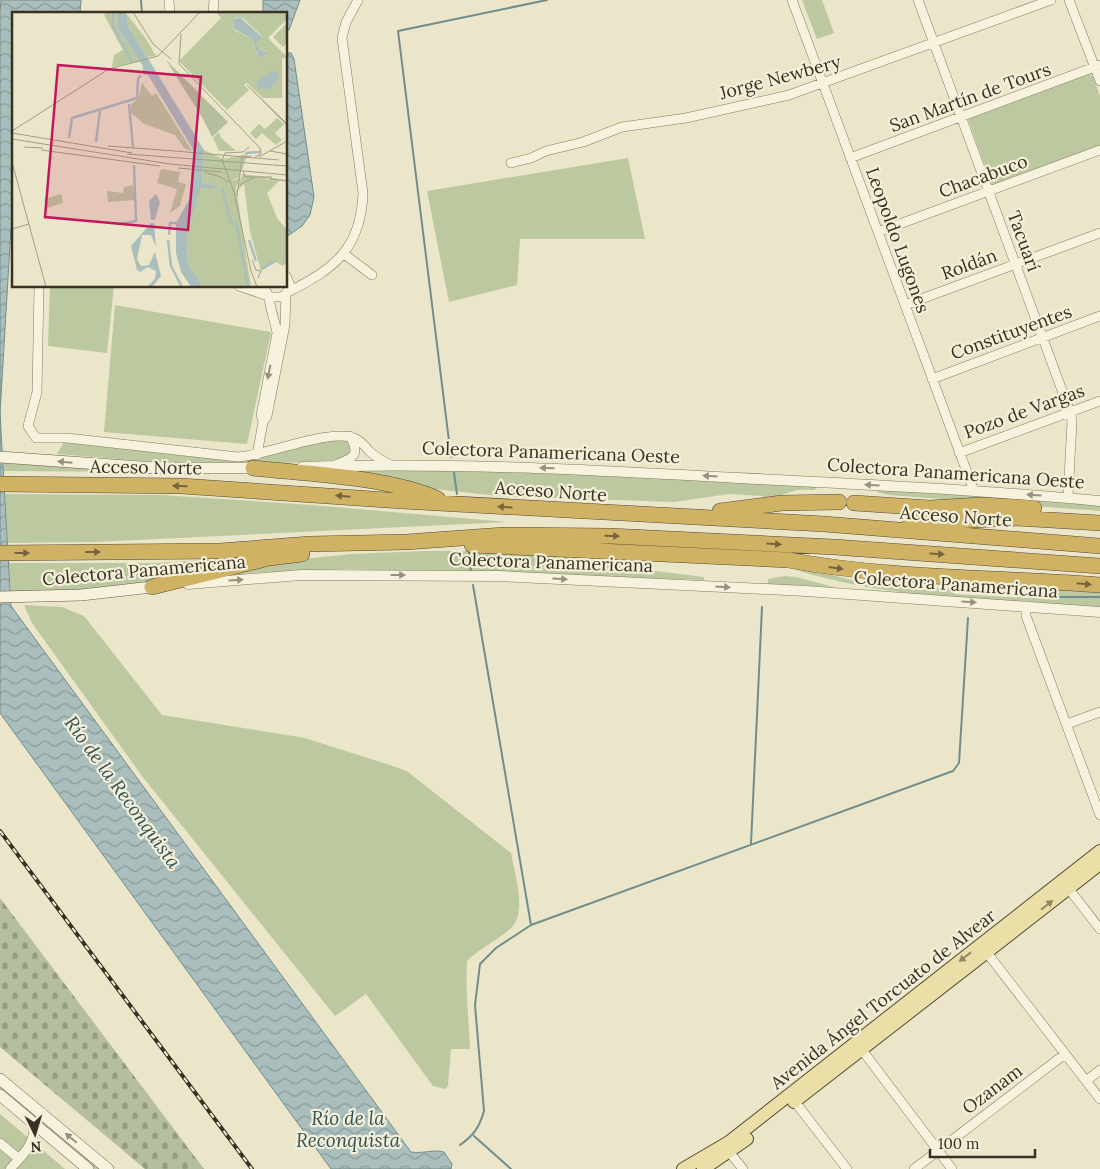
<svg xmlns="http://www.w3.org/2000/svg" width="1100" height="1169" viewBox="0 0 1100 1169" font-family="Lora,serif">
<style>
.green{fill:#bcc89f}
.cemetery{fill:url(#cemetery-stones)}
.water{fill:url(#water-waves);stroke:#718d8b}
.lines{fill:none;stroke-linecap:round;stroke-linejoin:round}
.stream{stroke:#718d8b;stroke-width:2}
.minor-casing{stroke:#857a60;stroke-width:10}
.tertiary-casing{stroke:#857a60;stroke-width:11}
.secondary-casing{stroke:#685b43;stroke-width:12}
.primary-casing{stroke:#544834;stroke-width:14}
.motorway-casing{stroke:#544834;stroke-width:16}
.minor{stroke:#f6f2dd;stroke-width:9}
.tertiary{stroke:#f6f2dd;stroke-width:10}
.secondary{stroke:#f6f2dd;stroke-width:11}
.primary{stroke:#e9dfa7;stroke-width:12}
.motorway{stroke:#d0b265;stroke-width:15}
.rail-casing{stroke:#383022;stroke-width:4}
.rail{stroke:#f3efd9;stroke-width:2;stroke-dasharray:5.5;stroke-linecap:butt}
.oneway{fill:#979180}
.oneway2{fill:#75643d}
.oneway3{fill:#908864}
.labels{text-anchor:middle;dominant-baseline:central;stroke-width:4.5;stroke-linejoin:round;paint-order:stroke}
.street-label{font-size:18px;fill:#383022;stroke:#f3efd9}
.water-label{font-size:19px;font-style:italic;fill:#335256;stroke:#f3efd9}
.inset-river{fill:none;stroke:#aabfbd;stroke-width:2.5}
.inset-road{fill:none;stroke:#a39d87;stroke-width:1}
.view{fill:#c2185b;fill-opacity:0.15;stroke:#c2185b;stroke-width:2.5}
.inset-edge{fill:none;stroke:#383022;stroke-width:2.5}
</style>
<defs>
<pattern id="cemetery-stones" width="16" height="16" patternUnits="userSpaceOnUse" patternTransform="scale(1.25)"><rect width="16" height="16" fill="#b5be9d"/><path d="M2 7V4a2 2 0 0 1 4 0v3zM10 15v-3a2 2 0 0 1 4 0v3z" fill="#949b80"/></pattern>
<pattern id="water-waves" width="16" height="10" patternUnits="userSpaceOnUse" patternTransform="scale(1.25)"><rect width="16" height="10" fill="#aabfbd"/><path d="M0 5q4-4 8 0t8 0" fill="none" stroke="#8b9c99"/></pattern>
</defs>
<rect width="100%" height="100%" fill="#ebe6ca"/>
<path class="green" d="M802 0H822L834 33 817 39Z
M1088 74 1093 76 1100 96V146L992 185 968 119Z
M628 158 645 239H520L517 285 449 302 427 191Z
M50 286H114L107 353 48 346Z
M115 305 271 332 247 444 104 432Z
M346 437 352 451 347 457C325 463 301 462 279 463 204 467 131 460 57 454L64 442 81 443 216 459Z
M3 458 142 472 4 471Z
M335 469C495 468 655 477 816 486L815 490H797L769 499 762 496 729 494 674 502 498 496 416 487Z
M877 489 1100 505V511L889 495 877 492Z
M5 494 161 495 312 505 507 522 96 542 8 543Z
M424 551H516L559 555 640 569 704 577V580L347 569 250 573 193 579 263 563 352 554Z
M267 556 146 584 58 593 11 592 9 563H157Z
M785 563 859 582 954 589V594L1028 598V591L1068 587 1100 589V608C994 600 885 600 784 566Z
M785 576 796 577 834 587 768 584V579Z
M24 605 62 607 84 616 162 715 305 738 399 768 408 772 511 853C514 874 528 911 511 928 498 940 480 948 467 961 465 990 469 1019 470 1049H451L448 1085 446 1089 433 1086 366 994 335 1016 142 776 32 623Z
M0 1083 104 1169H95L0 1090Z
M0 1114 65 1169H0Z"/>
<path class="cemetery" d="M0 898 204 1169H145L0 1047Z"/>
<path class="water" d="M1 0H81L80 14H14V221L11 228 0 413 11 606 411 1152C423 1154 433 1149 444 1152L452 1164 451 1169H331L0 713V11Z
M263 0H300L289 30 286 31V14H263Z
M286 53H291L294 59 314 197 310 215 302 226 286 237Z"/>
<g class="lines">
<path class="stream" d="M141 0 142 14
M451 457 398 31 547 0
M454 473 457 494
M469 553 471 571
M473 585 531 925
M1036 597H1100
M751 844 762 607
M474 1136 511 1169
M460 1145C474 1135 479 1128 484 1111L475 1005 480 964 496 948 531 925 953 771 959 763 968 618"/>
<defs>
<path id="minor" d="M169 0 170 14
M792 0 974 491
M918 0 1070 412 1072 421 1068 498
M1069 0 1100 81
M213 14 214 0
M850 158 1100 65
M511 163 531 158 546 151 583 142 622 127 686 118 789 95 1051 0
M878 232 1100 150
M344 254 372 275
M39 286 37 392 28 426 36 438H67L238 457C268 455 333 427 356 439 362 442 366 447 370 452 376 457 383 461 390 465
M239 286 268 296
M263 286 269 297H281L286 294
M288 292C334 269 361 249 363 193L342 38 346 22 358 0
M269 297C270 310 275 320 277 333L261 415 263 422 267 416 285 325 286 294 290 285 286 276
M905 305 1100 233
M932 379 1100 316
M959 453 1100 401
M257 455 263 422
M335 465C353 458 361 456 350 436
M1026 606V616L1100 815
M1067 724 1100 712
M1065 884 1100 929
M984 949 1100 1099
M862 1050 952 1169
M1086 1081 1100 1070
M792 1098 847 1169
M0 1143 19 1159
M730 1153 743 1169
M10 1169C23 1155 35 1144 34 1124
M914 1169 1065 1054"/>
<path id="tertiary" d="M302 467C448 462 594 470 739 478 860 484 980 490 1100 501
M188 584 301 575 498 576 806 591 1100 612"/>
<path id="secondary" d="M0 457 155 468H253
M0 597 81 595 152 587
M0 1079 108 1169
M0 1095 88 1169"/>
<path id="primary" d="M794 1102 1100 864
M683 1169 729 1142 1100 851
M703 1169 747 1139"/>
<path id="motorway" d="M253 468C309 474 389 477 438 499
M0 484 181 486 402 501 824 524 1100 546
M854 503 930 508 982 505 1034 508
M720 511 782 503 839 502
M910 523 1015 518 1100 523
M472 545 788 560C891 579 996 577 1100 585
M0 553 220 551 310 544 406 542 504 535 610 536 834 547 1100 566
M152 587 269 558 302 554"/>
</defs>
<use href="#minor" class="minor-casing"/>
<use href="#tertiary" class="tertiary-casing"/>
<use href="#secondary" class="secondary-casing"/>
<use href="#primary" class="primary-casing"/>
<use href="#motorway" class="motorway-casing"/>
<use href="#minor" class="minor"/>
<use href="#tertiary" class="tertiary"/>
<use href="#secondary" class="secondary"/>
<use href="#primary" class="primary"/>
<use href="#motorway" class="motorway"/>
<defs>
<path id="rail" d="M0 831 252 1169"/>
</defs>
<use href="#rail" class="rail-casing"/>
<use href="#rail" class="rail"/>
</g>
<defs><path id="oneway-solid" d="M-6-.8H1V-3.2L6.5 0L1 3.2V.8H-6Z" transform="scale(1.25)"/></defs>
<g class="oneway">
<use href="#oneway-solid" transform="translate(269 372) rotate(101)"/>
<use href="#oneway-solid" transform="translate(65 462) rotate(-175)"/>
<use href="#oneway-solid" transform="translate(547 468) rotate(-178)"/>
<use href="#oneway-solid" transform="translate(710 476) rotate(-177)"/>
<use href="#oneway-solid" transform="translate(872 485) rotate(-177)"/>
<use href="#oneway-solid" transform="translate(1034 495) rotate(-176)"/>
<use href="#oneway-solid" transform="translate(398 575)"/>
<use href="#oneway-solid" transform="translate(560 579) rotate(3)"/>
<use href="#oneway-solid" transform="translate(236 580) rotate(-4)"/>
<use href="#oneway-solid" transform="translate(723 587) rotate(3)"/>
<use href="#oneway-solid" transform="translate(969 602) rotate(4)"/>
<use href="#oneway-solid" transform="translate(71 1138) rotate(-140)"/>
</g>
<g class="oneway2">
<use href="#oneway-solid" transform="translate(180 486) rotate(-178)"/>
<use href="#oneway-solid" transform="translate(343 496) rotate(-175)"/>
<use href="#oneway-solid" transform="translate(505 507) rotate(-176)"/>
<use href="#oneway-solid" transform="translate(612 536) rotate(2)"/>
<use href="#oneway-solid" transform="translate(774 544) rotate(3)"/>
<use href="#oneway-solid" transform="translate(93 552)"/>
<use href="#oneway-solid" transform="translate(22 553)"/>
<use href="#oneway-solid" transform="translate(937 554) rotate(4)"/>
<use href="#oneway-solid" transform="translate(836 568) rotate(8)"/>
<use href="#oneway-solid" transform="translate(1084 584) rotate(5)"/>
</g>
<g class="oneway3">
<use href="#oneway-solid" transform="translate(1047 905) rotate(-38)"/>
<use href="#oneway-solid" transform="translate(965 957) rotate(142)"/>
</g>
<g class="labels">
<g class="street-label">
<text transform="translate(780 77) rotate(-15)">Jorge Newbery</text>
<text transform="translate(970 97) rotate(-20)">San Martín de Tours</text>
<text transform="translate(983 176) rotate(-20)">Chacabuco</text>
<text transform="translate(898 240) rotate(70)">Leopoldo Lugones</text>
<text transform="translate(1024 241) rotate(70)">Tacuarí</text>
<text transform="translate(969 264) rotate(-20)">Roldán</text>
<text transform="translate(1011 332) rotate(-20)">Constituyentes</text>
<text transform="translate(1024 411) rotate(-20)">Pozo de Vargas</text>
<text transform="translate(551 452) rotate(2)">Colectora Panamericana Oeste</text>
<text transform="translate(146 467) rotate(1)">Acceso Norte</text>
<text transform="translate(956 473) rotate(4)">Colectora Panamericana Oeste</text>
<text transform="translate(551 491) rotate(4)">Acceso Norte</text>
<text transform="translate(956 516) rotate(4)">Acceso Norte</text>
<text transform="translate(551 562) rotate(2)">Colectora Panamericana</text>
<text transform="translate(144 570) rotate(-5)">Colectora Panamericana</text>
<text transform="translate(956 584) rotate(4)">Colectora Panamericana</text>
<text transform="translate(883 999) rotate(-38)">Avenida Ángel Torcuato de Alvear</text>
<text transform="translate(992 1089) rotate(-37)">Ozanam</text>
</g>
<g class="water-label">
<text transform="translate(123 792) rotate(54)">Río de la Reconquista</text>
<text x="348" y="1118">Río de la<tspan x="348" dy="22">Reconquista</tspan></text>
</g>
</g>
<g transform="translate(12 12)">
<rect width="275" height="275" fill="#ebe6ca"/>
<path d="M95 0H106V16L128 49 100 55 102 43 111 38 92 3ZM204 0H275V7L256 26 275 45 270 47V86H251L235 71 232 73 237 78 215 98 167 49 209 6ZM226 5 231 6 250 24 244 31 247 37 254 39 252 44 245 42 240 27 222 18 221 8ZM114 1 134 27 144 44 135 45 116 14ZM275 11V31L271 35 261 25ZM130 71 140 84 144 81 180 139 172 136 163 123 132 112 119 101V92L126 87ZM265 106 272 112 263 121 270 128 264 133 250 121 244 127 238 121 247 112 253 117ZM207 120 209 126 224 139H207L201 126ZM192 138 211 147 236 142 227 165 219 169 229 166 224 175 239 275H191L175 251 176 217 189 175 212 177 190 170ZM149 157 168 160 166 170 174 172 168 194 158 201 165 177 145 171ZM230 162 275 168 254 167 253 168 275 169H267L255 181 265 206 275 218V249L271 254 264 250 249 259 238 220 232 172 225 179ZM121 173 123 188 96 190 95 179 111 181 112 175ZM49 182 51 191 35 196 32 187Z" fill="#bcc89f" fill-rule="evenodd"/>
<path d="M154 48 216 110 200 125 191 107Z" fill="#b5be9d"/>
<path d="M106 0H114L116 14 192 138 190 170 212 177 189 176 176 217 175 251 191 275H179L169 260 164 241V211L177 188 182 139 136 63 131 62V54L106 16ZM228 5 250 25 244 31 247 37 255 40 251 45 246 44 240 27 222 17 221 8ZM261 59 267 62 266 68 255 78 245 75V69ZM144 182 148 190 143 208H139L137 189ZM139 211H142L144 235 139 223H130L125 247 129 254 137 253 143 240 149 264 140 275H135L143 267 144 259 136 255 128 260 125 258 119 234Z" fill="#aabfbd"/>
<path class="inset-river" d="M101 0V14L120 50M117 92 121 135M57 126 60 106 125 86 126 67 129 63M84 130 88 99M233 141 248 140M210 176 219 210 225 214M105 212 124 209 122 153M225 214 236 275M157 223 158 211H164M156 228 159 254 170 275M237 228 244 249M250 257 264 248"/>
<path class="inset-road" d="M121 0 141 32 159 47M169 22 167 52 248 136 249 142 243 145M275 112 235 73 274 112 275 121M0 119 97 57 146 44 188 0M0 121 120 141M0 127 158 152 275 163M96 134 163 139M12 135 31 136M237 135 231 140 213 141 210 148 222 180 239 259 245 275M29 138 148 154M163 139 267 148M258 139 275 142M115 142 275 154M247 145 275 129M0 150 34 275M166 156 210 160M231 158 233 165H260M192 160 209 165 217 171M257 167 275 169M228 173 242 165M225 184 230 146 239 144M0 217 17 212M240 248 244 258 249 259 246 266"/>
<path class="view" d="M46 53 189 65 176 218 33 205Z"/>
<rect width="275" height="275" class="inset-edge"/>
</g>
<g transform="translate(35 1134) rotate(175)" stroke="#f3efd9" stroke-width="4" paint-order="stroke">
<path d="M0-4L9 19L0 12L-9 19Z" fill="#383022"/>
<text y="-8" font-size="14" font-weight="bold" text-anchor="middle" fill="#383022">N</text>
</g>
<path d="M930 1149v8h105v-8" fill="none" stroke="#383022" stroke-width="2.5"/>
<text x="938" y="1149" font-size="15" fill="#383022" stroke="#f3efd9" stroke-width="4" paint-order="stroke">100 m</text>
</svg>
